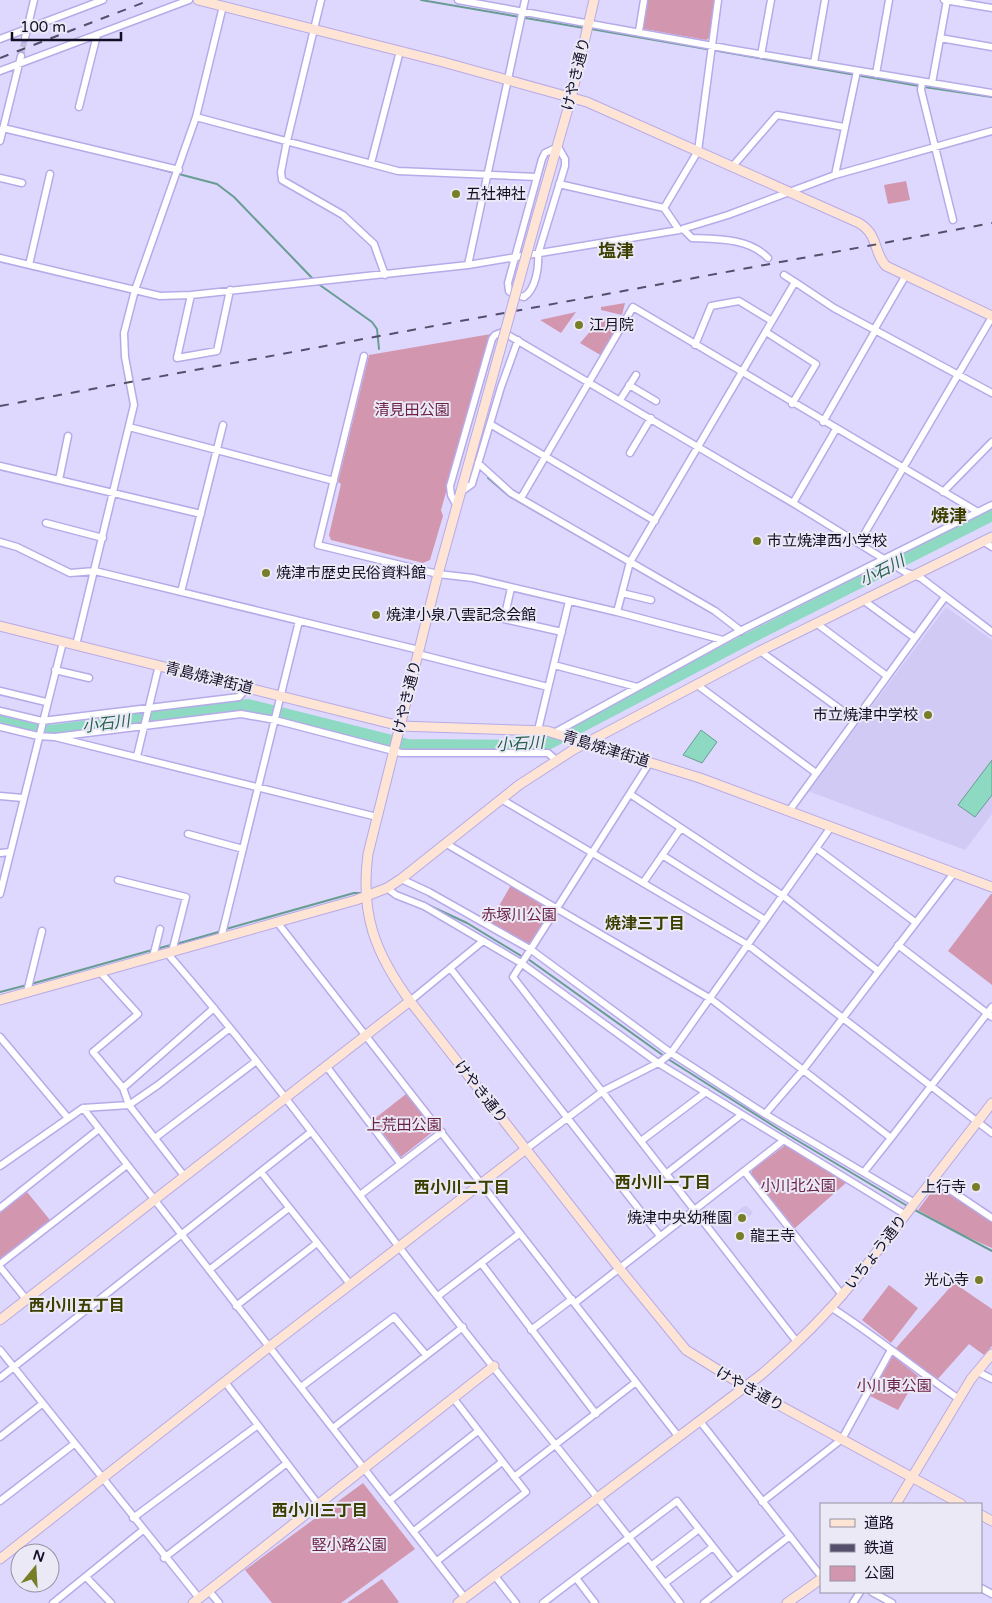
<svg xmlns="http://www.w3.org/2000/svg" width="992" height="1603" viewBox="0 0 992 1603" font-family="'Varela Round','Noto Sans JP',sans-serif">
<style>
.built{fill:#d1caf5}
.green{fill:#d297af}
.water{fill:#8ed9c2;stroke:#699c93}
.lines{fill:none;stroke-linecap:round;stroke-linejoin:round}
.stream{stroke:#699c93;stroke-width:2}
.river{stroke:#8ed9c2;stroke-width:12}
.street-tunnel{stroke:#c0bade;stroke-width:6;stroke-dasharray:6 3;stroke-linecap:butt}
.street-casing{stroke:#b6aae8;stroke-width:9}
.secondary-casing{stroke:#b6aae8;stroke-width:11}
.street{stroke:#fff;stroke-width:6}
.secondary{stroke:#fee4d4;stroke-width:9}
.rail{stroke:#554f6b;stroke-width:2;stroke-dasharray:9 9;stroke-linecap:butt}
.secondary-bridge-casing{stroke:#b6aae8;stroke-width:11;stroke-linecap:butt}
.secondary-bridge{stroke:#fee4d4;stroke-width:9}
.poi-dot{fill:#787e28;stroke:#ebe9f6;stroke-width:2}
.labels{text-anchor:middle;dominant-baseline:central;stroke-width:4;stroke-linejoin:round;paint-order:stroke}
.street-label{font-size:15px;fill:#140e25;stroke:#ebe9f6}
.poi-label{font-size:15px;fill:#140e25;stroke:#ebe9f6;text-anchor:start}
.park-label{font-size:15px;fill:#6b2146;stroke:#ebe9f6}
.water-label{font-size:16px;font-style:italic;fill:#256050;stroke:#ebe9f6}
.neighbourhood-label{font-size:16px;font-weight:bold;fill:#3c3f00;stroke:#ebe9f6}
.quarter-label{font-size:18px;font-weight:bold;fill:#3c3f00;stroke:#ebe9f6}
</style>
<rect width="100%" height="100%" fill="#ded8ff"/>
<path class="built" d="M946 607 992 640V814L965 850 808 791Z
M744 1206H747L753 1213 741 1223 734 1214Z"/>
<path class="green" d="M647 0H716L709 38 706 40 644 29 642 26Z
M906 181 910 200 888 204 884 185Z
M625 303 622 315 601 310V307Z
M576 312 561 333 540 320Z
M610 316 624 319 602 356 580 343 594 327Z
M491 334 441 510 443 516 430 560 423 563 331 540 329 535 341 484 338 482 369 355Z
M511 885 551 911 529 944 489 923Z
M991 894H992V985L948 951Z
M406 1094 435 1130 401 1157 373 1120Z
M787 1144 847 1182 795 1228 751 1174 752 1170Z
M936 1186H939L992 1222V1248L963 1235 918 1210Z
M27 1192 50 1220 0 1259V1213Z
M954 1283 992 1309V1346L984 1355 969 1344 937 1380 896 1348Z
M889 1285 918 1308 891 1343 862 1320Z
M893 1356 918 1376 898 1410 870 1396Z
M363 1483 415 1549 341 1603H272L245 1570Z
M382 1579 399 1602 397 1603H347Z"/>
<path class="water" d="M701 730 717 742 702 763 683 755Z
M992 760V795L975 817 958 805Z"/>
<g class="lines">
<path class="stream" d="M421 0 584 28
M591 29 919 86
M924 87 992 97
M148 166 217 184 234 197 314 280
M317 283 372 322 377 329 379 349
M488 478 509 496 697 604
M740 634 746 640
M424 903 467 923 523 957
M226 929 354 893H364
M176 944 222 931
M156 949 171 945
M528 959 664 1056
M31 984 152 950
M0 992 27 985
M668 1059 783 1132 909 1207
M913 1209 992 1251"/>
<path class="river" d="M0 718 51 731 248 705 408 745 544 746 746 640 992 515"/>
<path class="street-tunnel" d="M21 56 25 38"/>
<defs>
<path id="street" d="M321 0 287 141 281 172 282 180 343 215 374 244 385 275
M458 0 735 50 992 93
M944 0 992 8
M639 31 644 0
M25 38 34 0
M940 38 992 47
M0 39 103 0
M761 55 771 0
M814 63 825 0
M0 71 189 0
M876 74 889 0
M922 82 921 90 953 220
M932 83 947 0
M79 107 97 35
M196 117 398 171 537 177
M3 128 179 170
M0 141 21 56
M558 147 565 159V166L538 254C539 267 536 289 524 297L513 294 509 291 508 283 542 159 545 153Z
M371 163 400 51
M732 167 777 115 844 127
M835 175 857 71
M0 178 22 183
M559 184 664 208 698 151 718 0
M664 208 679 230
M683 229 692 238C718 239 749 238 768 258
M0 258 160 296 191 295 468 265 679 230 728 215 835 175 992 131
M29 265 50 174
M468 265 525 0
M784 275 795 282
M191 295 177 358 217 351 230 290
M874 330 906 275
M766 332 816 364 792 404
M695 345 711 306 739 301 772 321
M364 356 318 545 438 574 473 578 617 612 723 640
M629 385 656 401
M620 400 636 375
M823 422 875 331
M490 424 655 521
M129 427 334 481
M630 453 651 418
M478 463 511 493 715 611 741 631
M0 466 201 514
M59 480 68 436
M943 492 992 442
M459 493 472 484 501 387 518 340
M521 498 633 307 978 512
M793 503 836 429
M456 504 451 495 450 486 492 339 495 335 503 332 793 503 905 572 921 578 992 632
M46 523 103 538
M983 541 992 547
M0 542 17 547 70 573 95 571 419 650
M859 543 992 317
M511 588 504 619 562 632
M181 592 223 425
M622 593 651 600
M863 600 915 638
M617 612 630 562 795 282 834 308 992 393
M816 623 887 676
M76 645 134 405 125 357 124 333 135 290 196 117 223 6
M760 651 855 720
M418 654 548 687
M554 665 637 687
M55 670 89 678
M696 684 816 773
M0 691 46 702
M0 711 42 721 239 697 247 688
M0 727 38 736 55 737 377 817
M538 730 569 601
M554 733 740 631 992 505
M55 737 241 714 275 720 401 753H548L556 760
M137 756 159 665
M650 762 513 977 797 1342
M630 794 782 895 877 970
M0 796 23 798
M501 799 748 945 992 1133
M789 811 945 597
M188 834 243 849
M445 843 711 999 891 1138 992 1007
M816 848 915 922
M0 853 10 852
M662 855 765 920
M401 879 429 892 530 949 671 1053 765 1114 915 1203
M118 880 186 897 172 952
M643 883 681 828
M387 888 396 895 424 906 521 963 658 1063 906 1215
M0 894 63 642
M277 922 678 1436
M221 938 299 621
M898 945 992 1017
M167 953C249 1047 323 1147 399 1247 491 1367 588 1483 680 1603
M153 957 160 929
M450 968 660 1236
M100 972 138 1014 93 1052 123 1088 129 1105 185 1177
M27 992 42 931
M410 1001 483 941
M0 1037 68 1118
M327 1067 400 1163
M123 1088 214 1008
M83 1108 465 1598
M765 1114 803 1070 954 873
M155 1138 255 1062
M641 1141 706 1092
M526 1149 603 1091 660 1062 671 1053 831 827
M0 1166 83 1108 129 1105 158 1085 230 1028
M744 1171 843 1296
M261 1172 350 1284
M864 1172 891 1138
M667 1173 741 1115
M934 1179 992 1218
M360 1195 442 1132
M0 1208 99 1129
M481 1263 596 1414
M0 1264 127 1165
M0 1267 26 1299
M209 1270 289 1208
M438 1296 519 1234
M575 1303 784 1140
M236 1306 317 1243
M832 1308C876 1336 916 1370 959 1399
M531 1330 572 1299
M0 1350 199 1598
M978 1372 992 1379
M0 1378 311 1132
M225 1382 318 1504
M301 1387 394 1317 426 1355
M699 1420 821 1576
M333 1428 463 1327
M0 1437 42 1404
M514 1477 636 1382
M0 1501 74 1444
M389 1501 478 1431
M762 1502 842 1439 891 1350
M133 1518 258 1425
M414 1531 502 1462
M164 1558 287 1463
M437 1561 526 1492 454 1399
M651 1566 699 1529
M495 1576 516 1603
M86 1577 111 1603
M576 1578 595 1603
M665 1583 713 1547
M981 1588 992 1594
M209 1591 219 1603
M872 1592 892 1603
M53 1603 143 1530
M543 1603 677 1501 737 1577
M704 1603 790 1536
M853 1603 860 1592"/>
<path id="secondary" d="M198 0 443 62 587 102 859 223C879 235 873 252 886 266L992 316
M536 220 571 98 594 0
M484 408 438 574 368 854C360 914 375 953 410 1001L619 1268 686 1350 744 1386 961 1504
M0 626 400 726 547 731 700 778 992 887
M0 1000 356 900 387 888 401 879 519 785 573 750 760 651 992 537
M0 1320 410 1001
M896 1504 971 1379 992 1354
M981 1515 992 1521
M0 1559 269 1347 526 1149
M193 1603 494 1366
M458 1603 762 1374C796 1345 827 1314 855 1280L992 1103
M787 1603 821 1579"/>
</defs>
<use href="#street" class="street-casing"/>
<use href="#secondary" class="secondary-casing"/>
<use href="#street" class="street"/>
<use href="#secondary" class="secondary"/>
<path class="rail" d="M0 58 150 0
M0 406 992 223"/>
<defs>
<path id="secondary-bridge" d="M484 408 536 220"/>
</defs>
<use href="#secondary-bridge" class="secondary-bridge-casing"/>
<use href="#secondary-bridge" class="secondary-bridge"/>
</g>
<g class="poi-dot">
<circle cx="456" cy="194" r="5"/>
<circle cx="579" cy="325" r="5"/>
<circle cx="757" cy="541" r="5"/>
<circle cx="266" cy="573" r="5"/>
<circle cx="376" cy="615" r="5"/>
<circle cx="928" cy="715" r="5"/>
<circle cx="976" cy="1187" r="5"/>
<circle cx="742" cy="1218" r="5"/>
<circle cx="740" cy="1236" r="5"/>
<circle cx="979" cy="1280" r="5"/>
</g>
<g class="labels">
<g class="street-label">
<text transform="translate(576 74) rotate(-76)">けやき通り</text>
<text transform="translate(209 678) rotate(14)">青島焼津街道</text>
<text transform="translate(407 697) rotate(-76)">けやき通り</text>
<text transform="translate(606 749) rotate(17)">青島焼津街道</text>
<text transform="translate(481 1092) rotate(52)">けやき通り</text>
<text transform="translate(876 1252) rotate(-52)">いちょう通り</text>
<text transform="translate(750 1389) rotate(29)">けやき通り</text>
</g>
<g class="poi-label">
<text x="466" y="194">五社神社</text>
<text x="589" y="325">江月院</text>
<text x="767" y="541">市立焼津西小学校</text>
<text x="276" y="573">焼津市歴史民俗資料館</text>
<text x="386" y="615">焼津小泉八雲記念会館</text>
<text x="918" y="715" text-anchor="end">市立焼津中学校</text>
<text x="966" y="1187" text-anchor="end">上行寺</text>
<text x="732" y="1218" text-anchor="end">焼津中央幼稚園</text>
<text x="750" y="1236">龍王寺</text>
<text x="969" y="1280" text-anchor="end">光心寺</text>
</g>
<g class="park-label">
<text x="412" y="410">清見田公園</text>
<text x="519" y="915">赤塚川公園</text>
<text x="404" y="1125">上荒田公園</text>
<text x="798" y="1186">小川北公園</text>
<text x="894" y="1386">小川東公園</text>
<text x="349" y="1545">竪小路公園</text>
</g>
<g class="water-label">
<text transform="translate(882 571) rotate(-27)">小石川</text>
<text transform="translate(106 724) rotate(-7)">小石川</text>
<text transform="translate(520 744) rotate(-3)">小石川</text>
</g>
<g class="neighbourhood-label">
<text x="645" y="924">焼津三丁目</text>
<text x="663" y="1183">西小川一丁目</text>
<text x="462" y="1188">西小川二丁目</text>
<text x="77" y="1306">西小川五丁目</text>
<text x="320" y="1511">西小川三丁目</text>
</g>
<g class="quarter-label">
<text x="616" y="251">塩津</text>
<text x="949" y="516">焼津</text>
</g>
</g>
<rect x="820" y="1503" width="162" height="90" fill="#ebe9f6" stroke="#9591a2"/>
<rect x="830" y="1519" width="25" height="8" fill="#fee4d4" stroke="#9591a2"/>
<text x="864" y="1528" font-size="15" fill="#140e25">道路</text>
<rect x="830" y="1544" width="25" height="8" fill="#554f6b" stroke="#9591a2"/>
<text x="864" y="1553" font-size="15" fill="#140e25">鉄道</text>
<rect x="830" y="1566" width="25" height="15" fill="#d297af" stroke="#9591a2"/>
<text x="864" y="1578" font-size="15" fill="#140e25">公園</text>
<g transform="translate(35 1568) rotate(18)"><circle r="24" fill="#ebe9f6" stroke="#9591a2"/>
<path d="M0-4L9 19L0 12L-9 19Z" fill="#787e28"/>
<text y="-8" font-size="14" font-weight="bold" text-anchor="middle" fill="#140e25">N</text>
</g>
<path d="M12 32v8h109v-8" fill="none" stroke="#140e25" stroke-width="2.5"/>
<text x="20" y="32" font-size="15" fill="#140e25" stroke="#ebe9f6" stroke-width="4" paint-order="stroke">100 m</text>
</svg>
